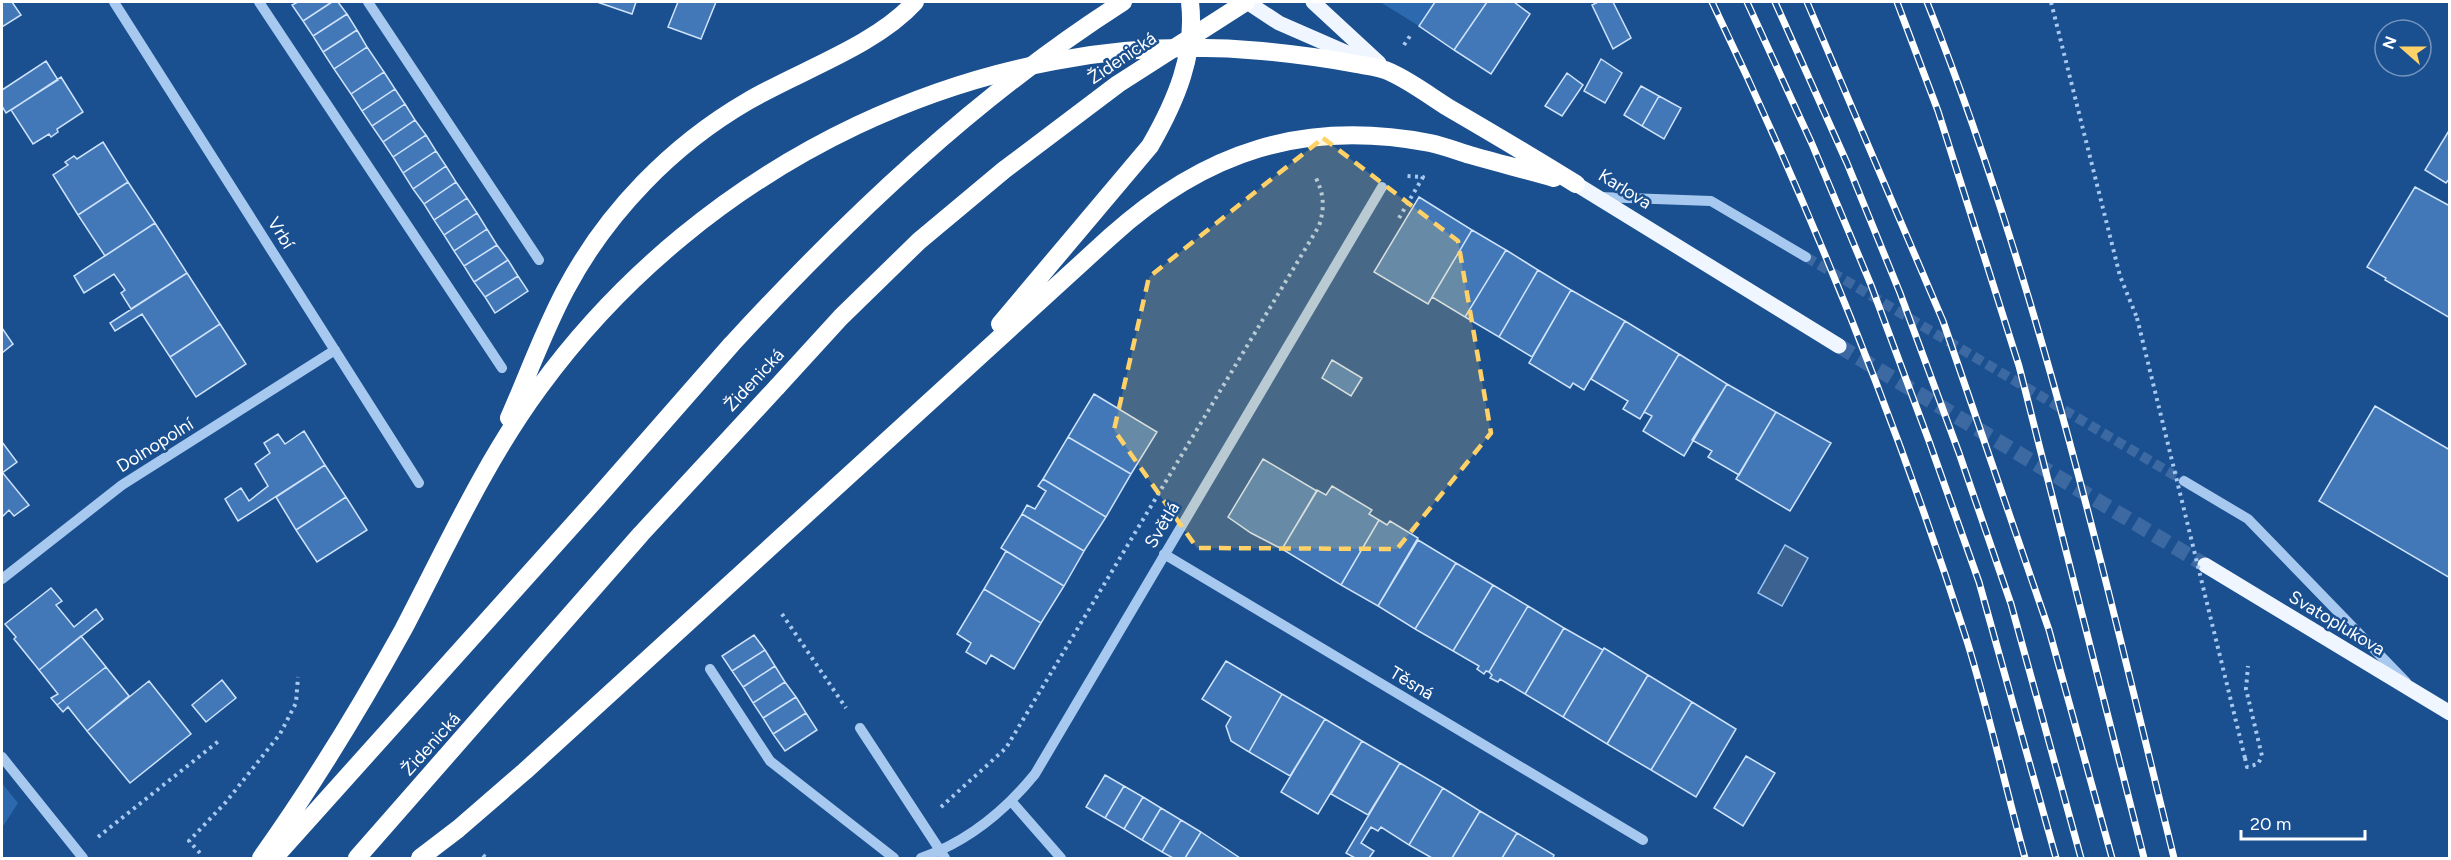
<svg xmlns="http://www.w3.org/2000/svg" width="2451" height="860" viewBox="0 0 2451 860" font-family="Figtree,sans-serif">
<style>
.green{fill:#2c69ae}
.water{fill:#3b6291;stroke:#9bc4f1;stroke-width:1.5}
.building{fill:#4278b8;stroke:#cee3fb;stroke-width:1.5}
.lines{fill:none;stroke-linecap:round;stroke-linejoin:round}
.minor-tunnel{stroke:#3c69a1;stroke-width:10;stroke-dasharray:10 5;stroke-linecap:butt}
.major-tunnel{stroke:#3c69a1;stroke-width:15;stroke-dasharray:15 8;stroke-linecap:butt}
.path{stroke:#a8c9ef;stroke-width:4;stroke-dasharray:3 4.5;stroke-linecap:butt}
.minor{stroke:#a8c9ef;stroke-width:10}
.major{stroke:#f0f6ff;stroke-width:15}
.highway{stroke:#fff;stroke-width:18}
.rail-casing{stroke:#fff;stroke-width:7}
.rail{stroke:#1a4f90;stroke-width:4.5;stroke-dasharray:14;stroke-linecap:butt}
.path-bridge{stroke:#a8c9ef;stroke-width:4;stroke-dasharray:3 4.5;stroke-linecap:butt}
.highway-bridge{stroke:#fff;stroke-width:18}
.marked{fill:#ffd166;fill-opacity:0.2;stroke:#ffd166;stroke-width:4.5;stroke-dasharray:12 8;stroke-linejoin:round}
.labels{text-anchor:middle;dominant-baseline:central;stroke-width:5;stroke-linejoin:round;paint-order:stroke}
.street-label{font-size:18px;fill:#fff;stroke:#1a4f90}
</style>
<rect width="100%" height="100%" fill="#1a4f90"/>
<path class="green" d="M1380 2H1435L1419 26Z
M2 783 18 803 2 828Z"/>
<path class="water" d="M1785 545 1808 558 1782 606 1758 593Z"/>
<path class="building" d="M2 2H12L21 15 2 27Z
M298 2H332L303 21 292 5Z
M332 2H338L347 14 313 36 303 21Z
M597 2H636L632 14Z
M678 2H716L701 39 668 27Z
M1435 2H1487L1454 50 1419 26Z
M1487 2H1514L1530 14 1491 74 1454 50Z
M1598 2H1613L1631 38 1613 49 1592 5Z
M347 14 357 30 323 52 313 36Z
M357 30 367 47 334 69 323 52Z
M367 47 384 72 351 94 334 69Z
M1601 59 1622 73 1605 103 1584 91Z
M46 61 58 80 6 113 2 106V90Z
M384 72 395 89 362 111 351 94Z
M1567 73 1583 85 1562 116 1545 106Z
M61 77 83 112 57 129 58 132 51 137 49 134 33 144 11 110Z
M1641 86 1659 96 1642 126 1624 115Z
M395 89 405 104 372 126 362 111Z
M1659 96 1681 108 1664 139 1642 126Z
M405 104 415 120 383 142 372 126Z
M415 120 426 135 393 157 383 142Z
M2450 129V178L2446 183 2425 170Z
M426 135 436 151 403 173 393 157Z
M103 142 128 182 78 215 53 175 68 165 65 162 74 156 77 159Z
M436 151 446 166 413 189 403 173Z
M446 166 456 182 424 204 413 189Z
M128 182 155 223 105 256 78 215Z
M456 182 467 198 434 220 424 204Z
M2415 187 2450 206V318L2385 280 2386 278 2367 267Z
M1419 197 1472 230 1428 304 1374 272Z
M467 198 477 213 444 235 434 220Z
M477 213 487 229 454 251 444 235Z
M155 223 187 273 131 309 121 293 125 290 114 274 84 293 74 276Z
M487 229 497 245 464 266 454 251Z
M1472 230 1506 250 1465 317 1432 297Z
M497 245 508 260 474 282 464 266Z
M1506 250 1538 270 1499 337 1465 317Z
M508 260 518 276 485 297 474 282Z
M1538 270 1571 290 1532 357 1499 337Z
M187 273 220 324 170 357 142 314 115 331 110 323Z
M518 276 528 291 495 313 485 297Z
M1571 290 1625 321 1584 390 1573 383 1570 388 1529 363Z
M1625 321 1679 354 1640 419 1623 409 1628 401 1591 379Z
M220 324 246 364 196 397 170 357Z
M2 328 13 344 2 353Z
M1679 354 1727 384 1684 456 1643 431 1652 416 1644 412Z
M1332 360 1362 378 1351 396 1322 378Z
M1727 384 1776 412 1739 475 1708 457 1712 451 1692 440Z
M1094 394 1157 432 1131 474 1068 437Z
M2375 406 2450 450V578L2319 501Z
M1776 412 1831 443 1790 511 1736 479Z
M304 431 325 465 238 521 225 499 241 488 249 501 268 486 255 464 270 453 264 443 278 434 285 444Z
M1068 437 1131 474 1106 517 1043 479Z
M2 442 17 462 2 473Z
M1263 459 1317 491 1282 549 1251 533 1228 517Z
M325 465 346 497 296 530 276 497Z
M2 472 29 505 14 516 9 510 2 517Z
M1043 479 1106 517 1084 551 1022 514 1027 505 1035 509 1046 491 1038 486Z
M1332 486 1372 510 1369 514 1379 520 1341 585 1282 549 1317 490 1326 495Z
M346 497 367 530 317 562 296 530Z
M1022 514 1084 551 1064 586 1001 548Z
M1379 520 1387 525 1390 521 1418 538 1378 606 1341 585Z
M1418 540 1456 563 1415 629 1378 606Z
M1006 551 1064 586 1041 623 984 589Z
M1456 563 1493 585 1453 651 1415 629Z
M1493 585 1528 606 1489 672 1486 671 1484 674 1477 669 1479 666 1453 651Z
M51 588 62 601 56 605 74 627 96 609 103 619 39 670 14 639 16 637 5 624Z
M984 589 1041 623 1014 669 991 655 986 664 966 652 971 643 957 634Z
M1528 606 1564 628 1525 694 1500 679 1498 682 1490 678 1492 675 1489 672Z
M1564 628 1603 650 1563 717 1525 694Z
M754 635 765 650 732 671 722 656Z
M81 636 106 667 57 705 51 698 58 694 39 670Z
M1604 648 1648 675 1607 744 1563 717Z
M765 650 775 666 743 687 732 671Z
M1226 661 1282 694 1249 752 1231 741 1226 726 1231 717 1202 699Z
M775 666 785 682 753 703 743 687Z
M106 667 129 696 87 731 68 707 63 712 57 705Z
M1648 675 1692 702 1651 770 1607 744Z
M222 680 236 698 206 722 192 705Z
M149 681 191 734 130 783 87 731Z
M785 682 796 697 763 718 753 703Z
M1282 694 1325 719 1290 776 1249 752Z
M796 697 806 713 773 734 763 718Z
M1692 702 1736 729 1696 797 1651 770Z
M806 713 817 730 785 751 773 734Z
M1325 719 1362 741 1318 814 1281 792Z
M1362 741 1400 763 1368 815 1331 794Z
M1746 756 1775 773 1743 826 1714 808Z
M1400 763 1443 788 1409 845 1381 827 1378 831 1371 827 1361 843 1374 851 1369 858H1355L1346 853Z
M1105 775 1124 786 1105 818 1086 807Z
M1124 786 1143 797 1124 829 1105 818Z
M1443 788 1480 811 1452 858H1432L1409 845Z
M1143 797 1161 808 1142 840 1124 829Z
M1161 808 1181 820 1162 852 1142 840Z
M1480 811 1517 833 1502 858H1452Z
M1181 820 1201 832 1185 858H1173L1162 852Z
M1201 832 1240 858H1185Z
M1517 833 1554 855 1553 858H1502Z"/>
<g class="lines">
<path class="minor-tunnel" d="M1806 257 2184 481"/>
<path class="major-tunnel" d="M1839 346 2205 565"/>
<path class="path" d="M2051 2 2120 276 2137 318
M1404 45 1412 33
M1399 218 1423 177 1406 176
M782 614 846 708
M2245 758 2247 767 2258 764 2262 756 2246 689 2248 666
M941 807 1006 748 1319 226C1325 207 1324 194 1315 176
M98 837 220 740
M200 853 189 841 226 802 280 734 296 703 298 677
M483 855 486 858"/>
<path class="minor" d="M114 2 419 483
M259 2 502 368
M368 2 539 260
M1600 197 1711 201 1806 257
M2184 481 2248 519 2406 682
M1164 554 1643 840
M2 579 122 485 335 350
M710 669 770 761 894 858
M860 728 945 858
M2 757 83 858
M1012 802 1061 858
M921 858C967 842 1004 812 1035 774L1382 187"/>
<path class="major" d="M1247 2 1279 23 1366 61
M1313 2 1379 63
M1576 184 1839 346
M2205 565 2450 713"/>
<path class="highway" d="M1000 324 1150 146C1176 101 1196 54 1190 2
M509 418C528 375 544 330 566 289 607 212 672 145 748 101 799 71 875 46 915 2
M261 858C312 786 360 708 403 630 446 548 484 463 539 388 703 163 982 25 1262 51 1293 54 1325 58 1356 64 1367 66 1380 67 1390 72 1410 81 1430 96 1449 108 1492 133 1534 158 1576 184
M274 858 597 498 731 345
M357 858 641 534 777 387
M420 858 458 829 525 771 1110 237C1205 151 1304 119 1430 143 1444 146 1457 151 1470 155 1498 163 1526 170 1554 178"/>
<defs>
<path id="rail" d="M1712 2C1811 209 1897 422 1967 641 1989 712 2005 786 2025 858
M1747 2 1812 144 1871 285 1929 441 1979 582 2056 858
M1775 2 1847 163 1900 293 1959 453 2011 604 2081 858
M1807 2 1943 321 2049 630 2112 858
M1897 2 1938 111 2019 366 2144 858
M1927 2C2037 279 2103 570 2174 858"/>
</defs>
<use href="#rail" class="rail-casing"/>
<use href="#rail" class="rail"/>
<path class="path-bridge" d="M2137 318 2245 758"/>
<path class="highway-bridge" d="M731 345C849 217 976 96 1123 2
M777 387 841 317 919 241 1004 170 1118 84 1246 2"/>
</g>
<path class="marked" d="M1323 138 1458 241 1491 433 1397 549 1197 548 1114 430 1149 277Z"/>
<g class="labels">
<g class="street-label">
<text transform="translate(1122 58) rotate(-34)">Židenická</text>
<text transform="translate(1625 189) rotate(32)">Karlova</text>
<text transform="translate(281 233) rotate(58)">Vrbí</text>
<text transform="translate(754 380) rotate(-47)">Židenická</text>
<text transform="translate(155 445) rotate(-32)">Dolnopolní</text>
<text transform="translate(1162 525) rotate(-59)">Světlá</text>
<text transform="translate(2337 623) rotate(31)">Svatoplukova</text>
<text transform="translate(1412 683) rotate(31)">Těsná</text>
<text transform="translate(431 744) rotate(-48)">Židenická</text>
</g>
</g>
<rect width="2451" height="860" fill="none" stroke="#ffffff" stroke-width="6"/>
<g transform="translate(2403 48) rotate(291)"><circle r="28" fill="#1a4f90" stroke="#7695bc" stroke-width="1.5"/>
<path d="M0-4.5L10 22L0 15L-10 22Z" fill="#ffd166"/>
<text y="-9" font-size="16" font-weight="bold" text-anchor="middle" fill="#ffffff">N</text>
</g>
<path d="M2241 830v9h124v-9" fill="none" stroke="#ffffff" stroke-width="3"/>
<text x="2250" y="830" font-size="18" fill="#ffffff" stroke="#1a4f90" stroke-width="4.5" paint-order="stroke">20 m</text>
</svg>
